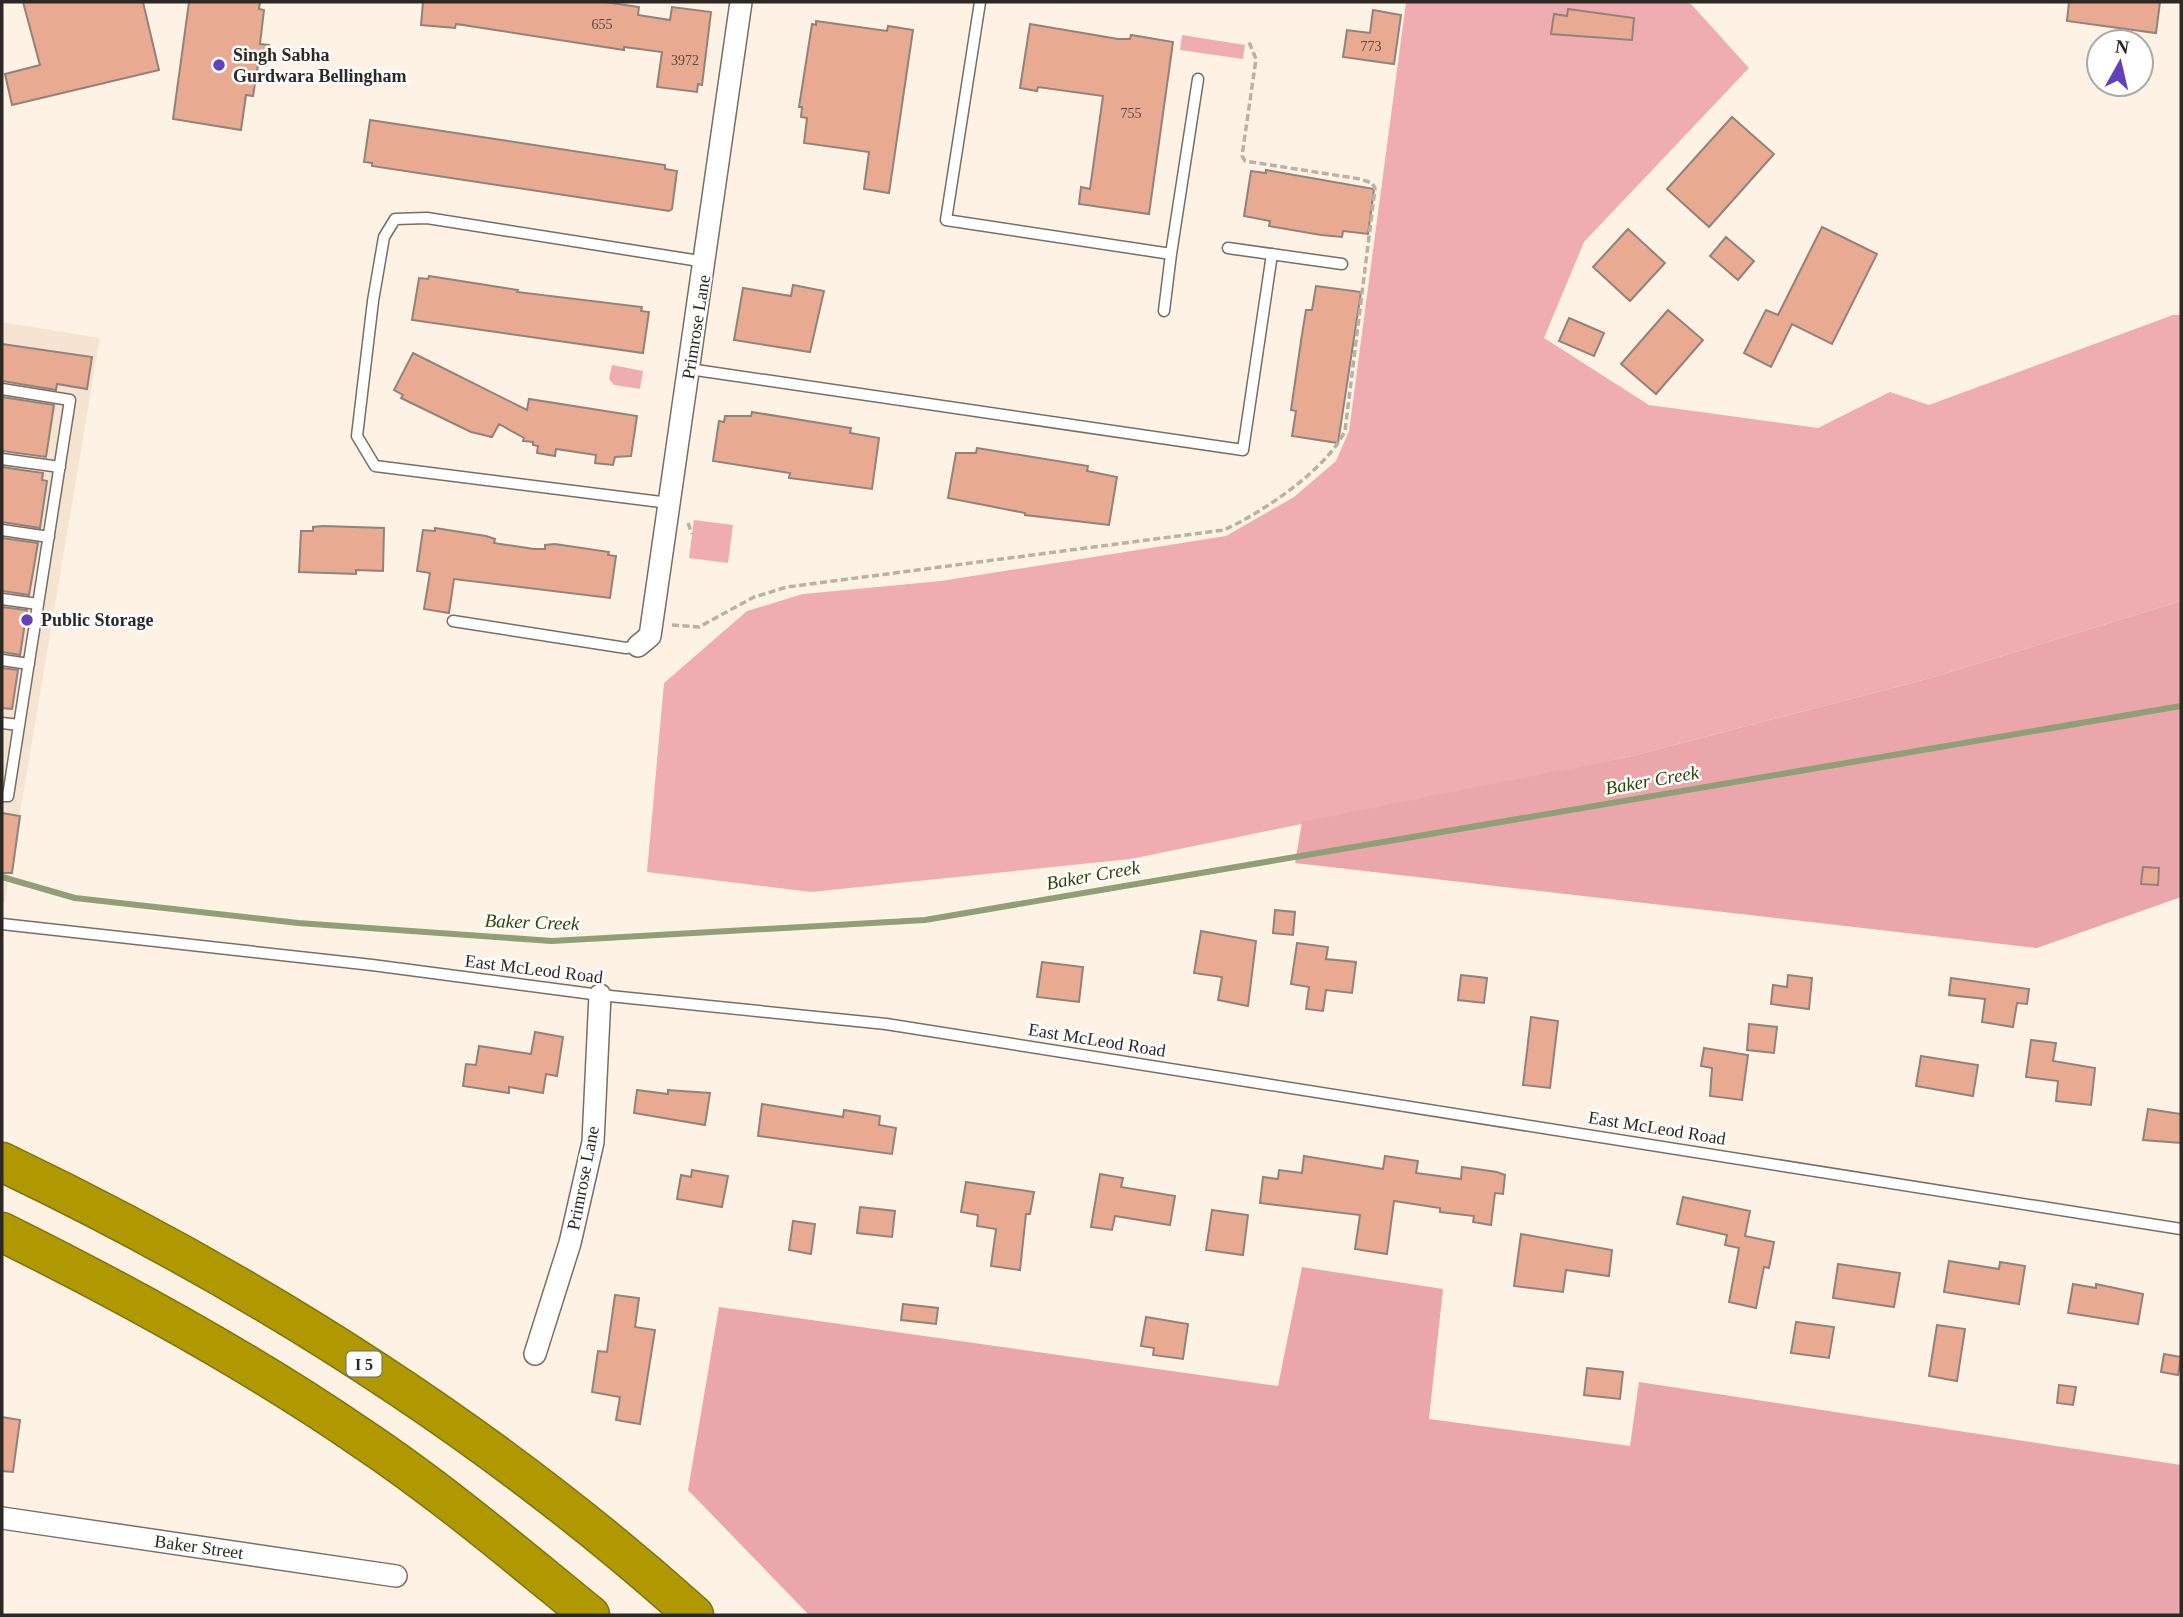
<svg xmlns="http://www.w3.org/2000/svg" width="2183" height="1617" viewBox="0 0 2183 1617" font-family="Georgia,serif">
<style>
.built{fill:#f5e4d1}
.green{fill:#efadb1}
.forest{fill:#eaa6aa}
.lines{fill:none;stroke-linecap:round;stroke-linejoin:round}
.stream{stroke:#8f9f76;stroke-width:6}
.building{fill:#e8ab92;stroke:#92827b;stroke-width:2}
.lane-casing{stroke:#786e63;stroke-width:13}
.street-casing{stroke:#786e63;stroke-width:24}
.highway-casing{stroke:#82710c;stroke-width:41}
.path{stroke:#bab1a6;stroke-width:3.5;stroke-dasharray:7 3.5;stroke-linecap:butt}
.lane{stroke:#fff;stroke-width:10}
.street{stroke:#fff;stroke-width:21}
.highway{stroke:#b09900;stroke-width:38}
.poi-dot{fill:#6341ba;stroke:#fff;stroke-width:2.5}
.labels{text-anchor:middle;dominant-baseline:central;stroke-width:5;stroke-linejoin:round;paint-order:stroke}
.number-label{font-size:14px;fill:#5b493f}
.shield{fill:#fff;stroke:#6b6865;stroke-width:2}
.shield-label{font-size:16px;font-weight:bold;fill:#2c2823}
.poi-label{font-size:18px;font-weight:bold;fill:#2c2823;stroke:#fff;text-anchor:start}
.street-label{font-size:18px;fill:#2c2823;stroke:#fff}
.water-label{font-size:19px;font-style:italic;fill:#304404;stroke:#fff}
</style>
<rect width="100%" height="100%" fill="#fef2e5"/>
<path class="built" d="M2 322 100 338 5 902H2Z"/>
<path class="green" d="M1406 2H1683L1691 4 1749 68 1584 242 1544 338 1649 405 1818 428 1890 392 1929 405 2173 315H2181V601L1927 679 1632 756 1131 859 811 892 647 872 664 683 747 611 803 594 941 581 1226 536 1294 497 1336 461 1349 431Z
M1182 35 1245 45 1243 59 1180 50Z
M612 365 643 371 640 389 614 385 609 379Z
M694 520 733 525 728 563 689 558Z"/>
<path class="forest" d="M2181 601V897L2037 948 1295 863 1302 822 1632 756 1927 679Z
M1302 1267 1443 1289 1429 1419 1630 1446 1639 1382 2181 1465V1615H809L688 1490 719 1307 1278 1386Z"/>
<g class="lines">
<path class="stream" d="M2 877 75 898 298 923 552 941 925 920 2181 706"/>
</g>
<path class="building" d="M23 2H143L159 70 12 105 5 74 40 65Z
M189 2H260L259 9 264 10 260 44 269 45 266 66 258 65 253 96 246 95 241 130 173 119Z
M423 2H605L639 7 638 15 670 20 672 7 711 12 702 85 698 84 697 92 657 87 662 52 624 47V50L456 24 455 28 421 25Z
M2069 2H2160L2156 33 2067 21Z
M1568 9 1634 18 1632 40 1551 34 1554 14 1567 16Z
M1373 10 1401 15 1394 64 1343 57 1347 30 1370 33Z
M816 21 887 31 888 26 913 30 889 193 864 189 869 152 804 143 807 118 801 117 802 107H799L812 24 816 25Z
M1030 24 1118 39H1130L1131 35 1173 42 1149 214 1079 204 1081 187 1090 189 1103 96 1038 87 1037 91 1020 88Z
M1732 117 1774 154 1709 227 1667 189Z
M370 120 665 165V169L677 171 672 209 669 211 372 166V163L364 162Z
M1266 170 1374 189 1368 234 1343 231 1342 237 1321 235 1269 226 1270 221 1244 216 1251 171 1266 173Z
M1822 227 1877 254 1832 344 1792 324 1771 367 1744 353 1766 310 1778 315Z
M1628 229 1665 263 1630 301 1593 267Z
M1726 237 1754 261 1738 280 1710 256Z
M429 276 518 290 517 292 642 307 641 311 649 312 643 353 412 320 419 278 428 279Z
M793 285 824 291 810 352 734 340 743 288 791 296Z
M1316 286 1361 292 1338 443 1292 436 1296 411 1291 410 1301 341 1306 310H1312Z
M1668 310 1703 340 1656 394 1621 364Z
M1569 318 1604 333 1594 356 1559 341Z
M2 344 92 357 87 389 57 384 56 390 2 381Z
M413 353 527 410 529 399 637 416 631 456 615 457 613 465 595 463 596 455 556 449 555 456 537 453 538 446 533 445V442L523 441 524 438 499 424 492 437 471 432 401 398 403 395 394 390Z
M2 397 54 405 46 457 2 451Z
M752 412 851 428 850 433 879 438 872 489 789 478 790 473 713 461 719 421 724 422 725 416H751Z
M977 448 1088 466 1087 471 1117 477 1109 525 1025 515V513L948 498 956 453H976Z
M2 467 43 473 42 480 47 481 40 528 2 522Z
M323 526 384 528 383 571 356 570V574L299 572 301 531H313V527Z
M435 528 486 536 495 539 494 543 534 549H545V545L555 544 609 552 608 555 616 556 610 598 454 579 449 613 424 609 430 573 417 571 423 530 435 531Z
M2 538 38 543 29 595 2 591Z
M2 607 27 610 20 655 2 652Z
M2 668 18 670 12 709 2 708Z
M2 813 20 816 12 873H2Z
M2143 867 2159 868 2158 885 2141 884Z
M1275 910 1295 912 1293 935 1273 933Z
M1201 931 1256 941 1248 1006 1218 1000 1222 977 1194 973Z
M1297 943 1328 947 1326 959 1356 962 1352 993 1326 990 1323 1011 1306 1009 1309 987 1291 984Z
M1042 962 1083 967 1079 1002 1037 997Z
M1461 975 1487 978 1484 1003 1458 1000Z
M1788 975 1812 978 1809 1009 1771 1004 1773 985 1787 987Z
M1951 978 2029 989 2027 1004 2017 1003 2013 1027 1982 1022 1985 999 1949 995Z
M1531 1017 1558 1021 1550 1088 1523 1085Z
M1749 1024 1777 1027 1774 1053 1747 1050Z
M535 1032 563 1037 557 1076 546 1074 543 1093 509 1087V1093L463 1086 466 1064 476 1065 479 1046 531 1054Z
M2031 1040 2056 1043 2053 1061 2095 1068 2091 1105 2056 1101 2058 1081 2026 1077Z
M1704 1048 1748 1055 1742 1100 1710 1096 1712 1068 1701 1066Z
M1921 1056 1978 1065 1973 1096 1916 1086Z
M637 1090 668 1094V1090L710 1093 705 1125 634 1113Z
M762 1104 843 1117 844 1110 880 1116 879 1125 896 1128 892 1154 758 1136Z
M2148 1109 2181 1114V1143L2143 1140Z
M1304 1156 1383 1169 1385 1156 1418 1161 1416 1173 1461 1179 1462 1167 1497 1172 1505 1175 1503 1194 1495 1193 1491 1225 1473 1222 1474 1216 1440 1212V1208L1394 1201 1387 1254 1355 1249 1360 1215 1260 1203 1263 1177 1278 1179 1279 1170 1302 1173Z
M692 1170 728 1176 722 1207 677 1199 681 1175 691 1177Z
M1100 1174 1123 1178 1121 1187 1175 1196 1170 1225 1115 1216 1112 1230 1091 1227Z
M966 1182 1034 1192 1030 1214H1026L1020 1270 991 1266 996 1229 977 1226 978 1215 961 1212Z
M1683 1197 1750 1211 1745 1236 1774 1242 1769 1268 1764 1267 1756 1308 1729 1302 1739 1248 1725 1245 1727 1235 1677 1224Z
M860 1207 895 1211 892 1237 857 1233Z
M1212 1210 1248 1215 1243 1255 1206 1250Z
M793 1221 815 1224 811 1254 789 1250Z
M1521 1234 1612 1250 1609 1276 1566 1270 1563 1292 1514 1286Z
M1949 1261 1999 1269 2000 1262 2025 1266 2019 1304 1944 1292Z
M1838 1264 1900 1273 1894 1307 1833 1298Z
M2073 1284 2096 1288V1284L2143 1294 2138 1324 2068 1313Z
M615 1295 639 1298 635 1327 655 1330 640 1424 616 1420 620 1397 592 1392 598 1351 607 1352Z
M903 1304 938 1308 936 1324 901 1320Z
M1146 1317 1188 1324 1183 1359 1153 1355 1154 1348 1141 1346Z
M1796 1322 1834 1327 1829 1358 1791 1353Z
M1937 1325 1965 1329 1957 1381 1929 1376Z
M2164 1354 2181 1357 2178 1375 2161 1372Z
M1587 1368 1623 1372 1620 1399 1584 1395Z
M2059 1385 2076 1387 2073 1405 2057 1403Z
M2 1417 20 1420 13 1472 2 1471Z"/>
<g class="lines">
<defs>
<path id="lane" d="M980 2 946 220 1171 254 1198 79
M1228 248 1342 264
M1164 311 1171 254
M689 369 1243 450 1272 254
M2 389 70 400 8 796H2
M2 459 60 467
M669 503 375 466 357 436 373 301 384 237 395 219 427 218 706 262
M2 530 49 537
M2 599 38 604
M453 621 626 648 638 646
M2 660 29 664
M2 723 19 725
M2 924 372 965 600 995 886 1024 2181 1229"/>
<path id="street" d="M638 646 650 636 741 2
M535 1354 570 1243 593 1142 600 995
M2 1518 396 1576"/>
<path id="highway" d="M2 1162C251 1281 488 1430 694 1615
M2 1232C125 1293 246 1359 360 1437 441 1491 515 1554 590 1615"/>
</defs>
<use href="#lane" class="lane-casing"/>
<use href="#street" class="street-casing"/>
<use href="#highway" class="highway-casing"/>
<path class="path" d="M688 523 692 534
M672 625 699 627 754 597 787 587 1224 530C1263 512 1326 470 1345 431L1375 188 1372 183 1360 179 1245 161 1242 156 1256 59 1249 42"/>
<use href="#lane" class="lane"/>
<use href="#street" class="street"/>
<use href="#highway" class="highway"/>
</g>
<g class="poi-dot">
<circle cx="219" cy="65" r="7"/>
<circle cx="27" cy="620" r="7"/>
</g>
<g class="labels">
<g class="number-label">
<text x="602" y="24">655</text>
<text x="1371" y="46">773</text>
<text x="685" y="60">3972</text>
<text x="1131" y="113">755</text>
</g>
<rect class="shield" x="346.5" y="1351.5" width="35" height="25" rx="5"/>
<g class="shield-label">
<text x="364" y="1364">I 5</text>
</g>
<g class="poi-label">
<text x="233" y="55">Singh Sabha<tspan x="233" dy="21">Gurdwara Bellingham</tspan></text>
<text x="41" y="620">Public Storage</text>
</g>
<g class="street-label">
<text transform="translate(696 327) rotate(-81)">Primrose Lane</text>
<text transform="translate(534 969) rotate(7)">East McLeod Road</text>
<text transform="translate(1097 1040) rotate(9)">East McLeod Road</text>
<text transform="translate(1657 1128) rotate(9)">East McLeod Road</text>
<text transform="translate(583 1178) rotate(-79)">Primrose Lane</text>
<text transform="translate(199 1547) rotate(8)">Baker Street</text>
</g>
<g class="water-label">
<text transform="translate(1652 780) rotate(-10)">Baker Creek</text>
<text transform="translate(1093 875) rotate(-10)">Baker Creek</text>
<text transform="translate(532 922) rotate(2)">Baker Creek</text>
</g>
</g>
<rect width="2183" height="1617" fill="none" stroke="#2c2823" stroke-width="7"/>
<g transform="translate(2120 63) rotate(8)"><circle r="33" fill="#ffffff" stroke="#aba9a7" stroke-width="2"/>
<path d="M0-5L12 26L0 18L-12 26Z" fill="#6341ba"/>
<text y="-10" font-size="19" font-weight="bold" text-anchor="middle" fill="#2c2823">N</text>
</g>
</svg>
